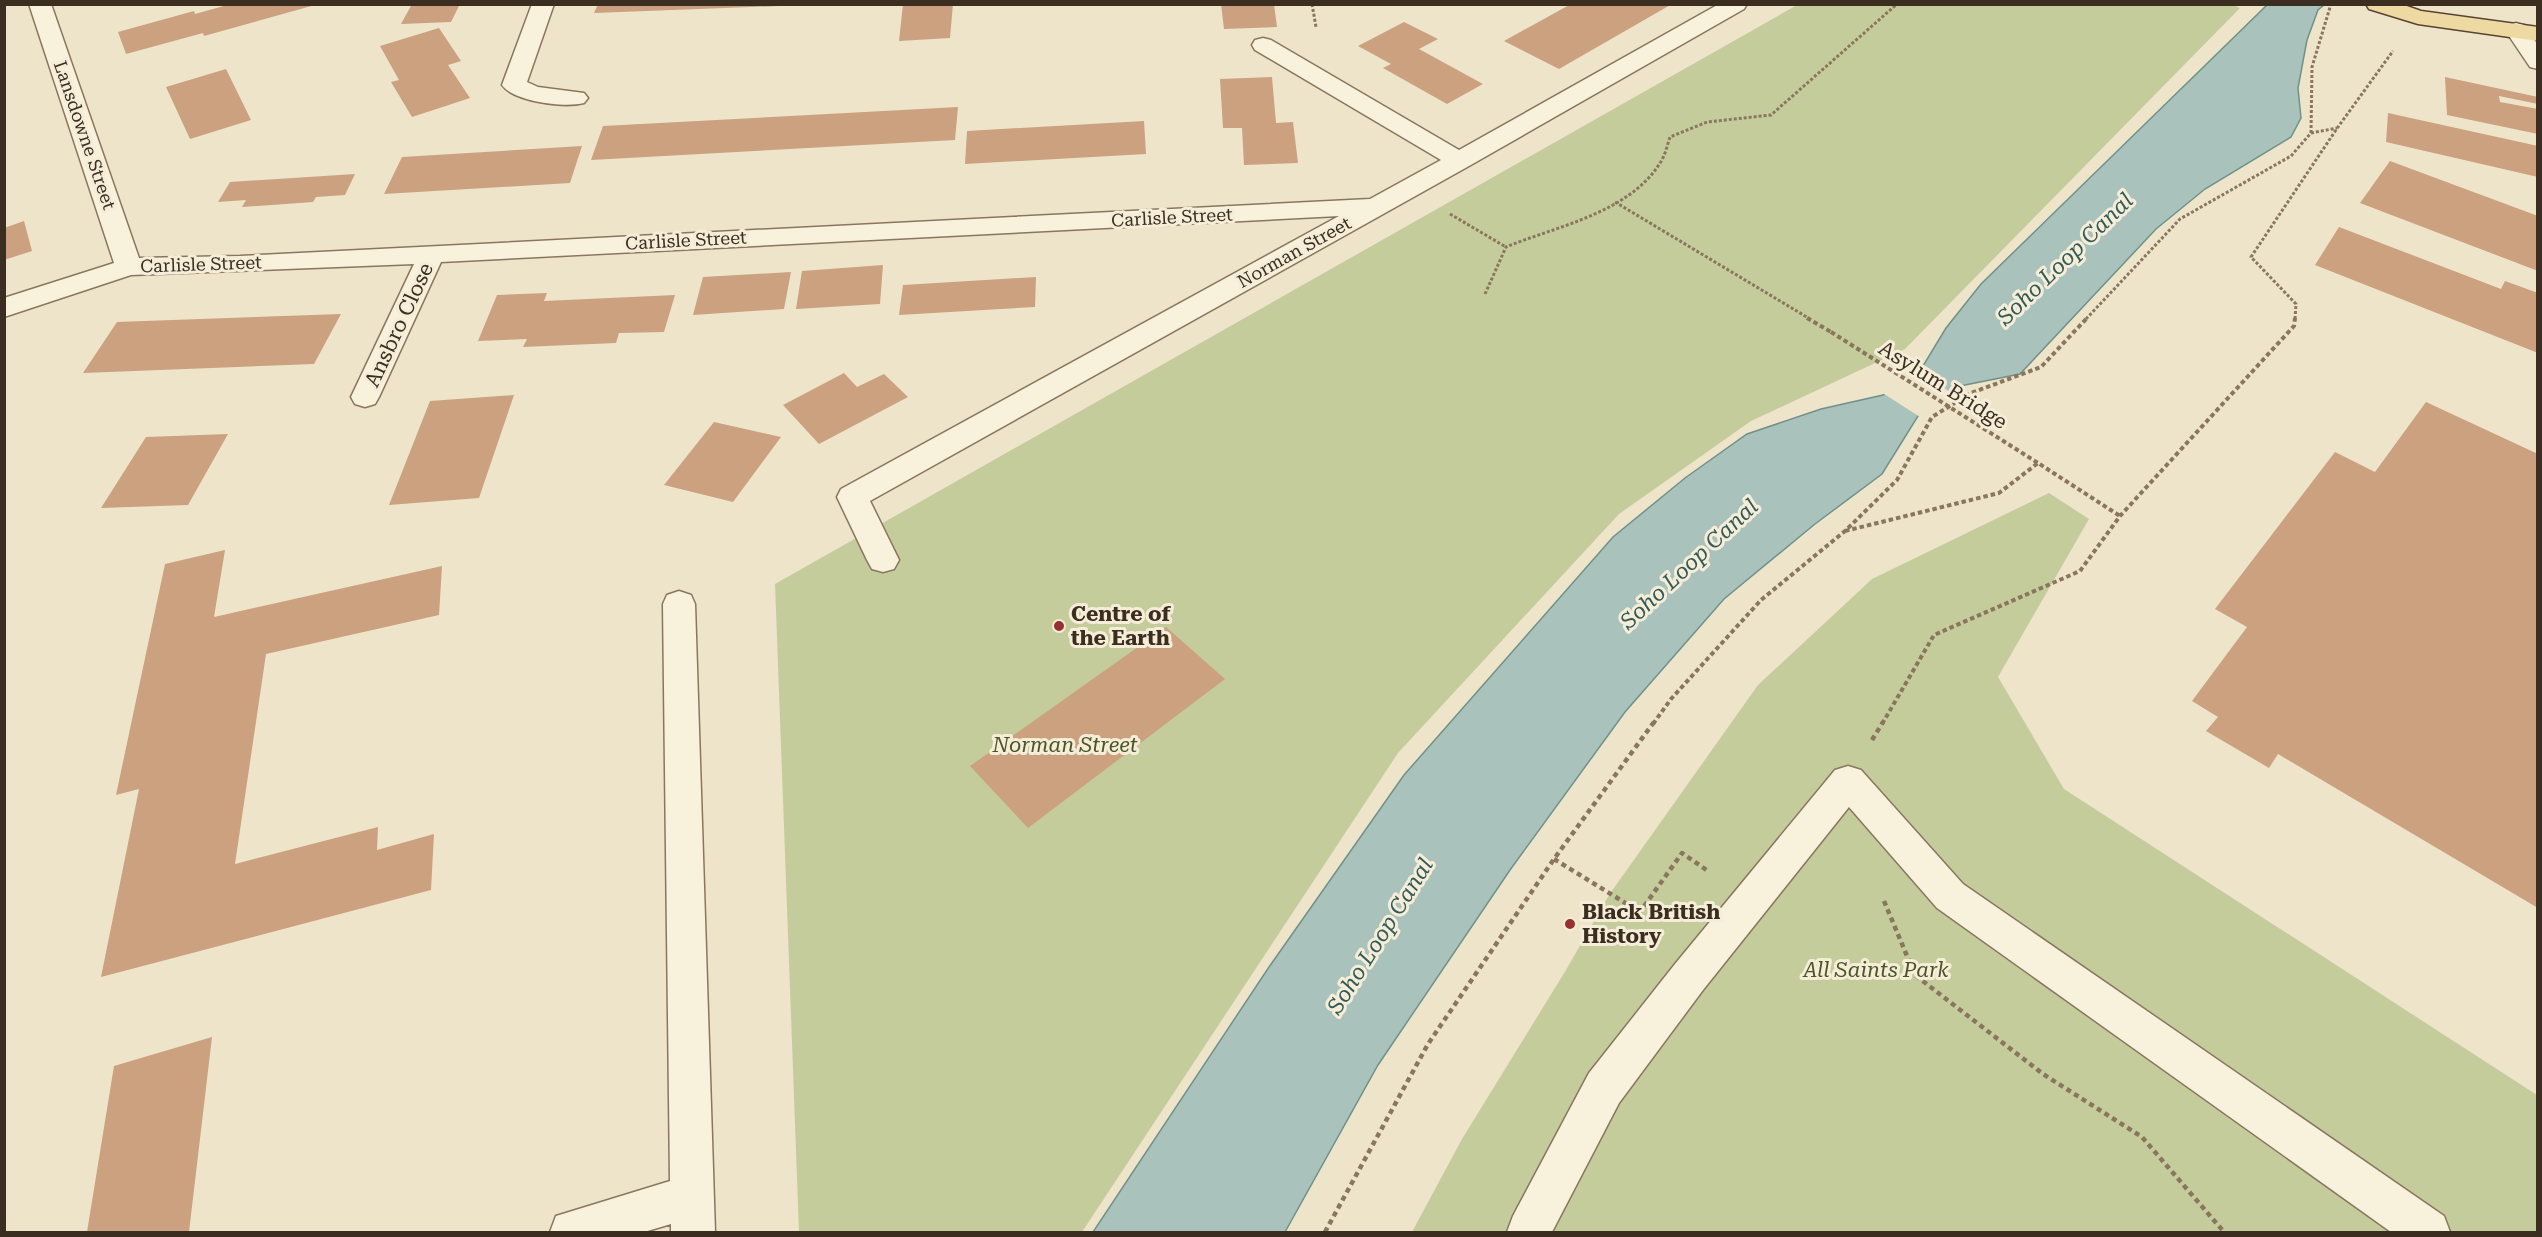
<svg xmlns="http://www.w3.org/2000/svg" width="2542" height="1237" viewBox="0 0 2542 1237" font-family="'Roboto Serif',serif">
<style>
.green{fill:#c5cc9c}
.water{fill:#a9c2bb;stroke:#709189;stroke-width:1.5}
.pier{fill:#eee4c9}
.building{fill:#cba180}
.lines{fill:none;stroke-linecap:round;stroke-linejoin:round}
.minor-casing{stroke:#8a765e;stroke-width:3}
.major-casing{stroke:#584431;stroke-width:3}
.path-far2{stroke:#8a765e;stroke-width:3;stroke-dasharray:3 2;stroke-linecap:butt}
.path-far1{stroke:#8a765e;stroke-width:4;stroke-dasharray:4.5 3;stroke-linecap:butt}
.path{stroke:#8a765e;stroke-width:4.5;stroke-dasharray:5 4;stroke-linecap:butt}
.minor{fill:#f8f1dc;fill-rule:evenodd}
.major{fill:#efd9a2;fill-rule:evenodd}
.path-bridge{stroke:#8a765e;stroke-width:4;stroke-dasharray:4.5 3;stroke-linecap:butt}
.poi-dot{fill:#97312f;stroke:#f5edd8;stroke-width:2}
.labels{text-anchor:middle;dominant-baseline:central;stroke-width:6;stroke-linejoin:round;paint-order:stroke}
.far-street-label{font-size:18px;fill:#3b2e21;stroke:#f5edd8}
.street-label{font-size:21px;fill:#3b2e21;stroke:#f5edd8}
.poi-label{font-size:21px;font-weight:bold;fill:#3b2e21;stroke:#f5edd8;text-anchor:start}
.park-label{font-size:21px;font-style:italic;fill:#4a5628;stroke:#f5edd8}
.water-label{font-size:22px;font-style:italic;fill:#315a58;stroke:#f5edd8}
</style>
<rect width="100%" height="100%" fill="#eee4c9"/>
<path class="green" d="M2231 4 2240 8 1905 349 1751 421 1619 514 1398 753 1082 1232H799L775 584 1797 5Z
M2049 493 2089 519 1998 677 2064 789 2537 1095V1232H1412L1462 1139 1566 970 1609 895 1758 685 1872 579Z"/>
<path class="water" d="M2267 5H2324L2318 10 2307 40 2298 88 2301 118 2291 137 2205 189 2156 229 2020 374 1955 387 1918 416 1882 474 1815 524 1724 599 1625 712 1510 870 1378 1065 1285 1232H1093L1269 967 1404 775 1613 537 1685 478 1747 434 1821 409 1883 395 1923 366 1946 328 1981 284Z"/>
<path class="pier" d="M1913 369 1952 393 1920 417 1881 392Z"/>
<path class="building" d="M231 4 315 5 204 36 203 33 126 54 118 32 194 11 195 14Z
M412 4H460L451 22 401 24Z
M598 4H779V6L594 13Z
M903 4H953L950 38 899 41Z
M1221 4H1274L1277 27 1224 29Z
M1571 4H1672L1559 69 1504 41Z
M1404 22 1438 39 1419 49 1483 84 1447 104 1383 68 1391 64 1358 46Z
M439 28 461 61 448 65 470 98 412 117 391 82 399 80 380 46Z
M226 69 251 120 190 139 166 87Z
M1272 77 1276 123 1293 122 1298 163 1244 165 1242 128H1223L1220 79Z
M2445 77 2538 97V104L2499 96 2500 102 2538 109V134L2447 115Z
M958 107 955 140 591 160 603 126Z
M2388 113 2538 146V177L2386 142Z
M1144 121 1146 154 965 164 967 131Z
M582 146 570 183 384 194 402 157Z
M2390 161 2538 216V271L2360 203Z
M355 174 345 195 316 197 313 202 242 207 246 200 218 202 230 182Z
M24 221 32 251 4 260V228Z
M2339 227 2501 289 2505 281 2538 293V353L2315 265Z
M883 265 880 304 796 309 802 271Z
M791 272 784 309 693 315 703 277Z
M1036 277 1035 307 899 315 903 285Z
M547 293 544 301 675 295 664 332 619 333 616 343 523 347 527 339 478 341 497 295Z
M341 314 314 364 83 373 117 322Z
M844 373 857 387 884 374 908 397 819 444 783 405Z
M514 395 479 498 389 505 430 401Z
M2426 402 2538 454V908L2278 754 2269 768 2206 731 2218 717 2192 701 2247 627 2215 609 2335 452 2375 472Z
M714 422 781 437 733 502 664 485Z
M228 434 188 505 101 508 146 437Z
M225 550 214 617 442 566 439 615 266 654 235 864 378 827 377 850 434 834 431 890 101 977 139 789 116 795 165 564Z
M1166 627 1225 679 1028 828 970 766Z
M212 1037 189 1232H87L114 1066Z"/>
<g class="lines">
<defs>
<path id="minor" d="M29 4H51L139 258 240 256 1370 199 1441 160 1255 50 1252 45 1255 40 1263 38 1271 40 1459 150 1719 4H1747L1744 9 1469 166 870 501 899 560 894 569 883 572 872 569 867 560 837 497 841 489 1339 216 441 262 379 397 375 404 365 407 355 404 351 397 414 264 131 275 4 317V298L114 263Z
M532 4H554L527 82 538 87 584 93 588 98 584 103C565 108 514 102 502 85Z
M2516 23 2524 25 2538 45V69L2530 67 2505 30 2508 25Z
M679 591 691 595 695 604 715 1232H671V1224L644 1232H550L556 1216 670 1181 663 604 667 595Z
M1848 766 1861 770 1963 884 2444 1216 2450 1232H2391L1937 908 1849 807 1703 990 1619 1103 1552 1232H1507L1513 1216 1589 1073 1675 964 1835 770Z"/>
<path id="major" d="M2366 4H2401L2421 11 2538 27V41L2418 24 2369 9Z"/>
</defs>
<use href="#minor" class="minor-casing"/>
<use href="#major" class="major-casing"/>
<path class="path-far2" d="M1312 4 1316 27
M2311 133 2312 67 2331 4
M2311 133 2337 128
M1615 202 1810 319
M1450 214 1506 247
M1485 294 1506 247C1557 226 1629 213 1660 163 1665 156 1667 146 1670 137L1707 122 1771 115 1897 4
M2086 319 2180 219 2291 156 2311 133
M2295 319 2296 304 2251 257 2338 127 2393 51"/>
<path class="path-far1" d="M1807 318 1831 332
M1845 531 1999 493 2038 463 2120 516
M1653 724 1671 699 1761 600 1845 531 1897 480 1932 417 1971 393 2041 367 2087 318
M1882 724 1934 635 2080 571 2120 516 2294 326 2295 318"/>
<path class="path" d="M1872 740 1883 722
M1554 859 1640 912 1682 853 1708 871
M1884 901 1915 975 2043 1074 2142 1137 2224 1232
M1325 1232 1428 1044 1554 859 1654 722"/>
<use href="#minor" class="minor"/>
<use href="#major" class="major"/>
<path class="path-bridge" d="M1831 332 2038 463"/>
</g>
<g class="poi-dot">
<circle cx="1059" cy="626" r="6"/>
<circle cx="1570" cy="924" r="6"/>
</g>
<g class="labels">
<g class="far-street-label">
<text transform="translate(85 135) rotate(71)">Lansdowne Street</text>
<text transform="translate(1172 217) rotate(-3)">Carlisle Street</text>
<text transform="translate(686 240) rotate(-3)">Carlisle Street</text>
<text transform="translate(1294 252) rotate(-29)">Norman Street</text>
<text transform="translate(201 264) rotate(-2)">Carlisle Street</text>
</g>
<g class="street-label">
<text transform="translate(399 325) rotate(-65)">Ansbro Close</text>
<text transform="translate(1943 385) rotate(32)">Asylum Bridge</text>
</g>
<g class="poi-label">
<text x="1071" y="614">Centre of<tspan x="1071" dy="24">the Earth</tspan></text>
<text x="1582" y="912">Black British<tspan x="1582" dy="24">History</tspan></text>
</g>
<g class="park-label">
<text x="1065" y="745">Norman Street</text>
<text x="1876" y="970">All Saints Park</text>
</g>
<g class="water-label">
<text transform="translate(2065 259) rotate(-44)">Soho Loop Canal</text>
<text transform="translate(1689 564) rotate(-43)">Soho Loop Canal</text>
<text transform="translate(1380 936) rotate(-58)">Soho Loop Canal</text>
</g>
</g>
<rect width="2542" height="1237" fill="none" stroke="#3b2e21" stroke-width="12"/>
</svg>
